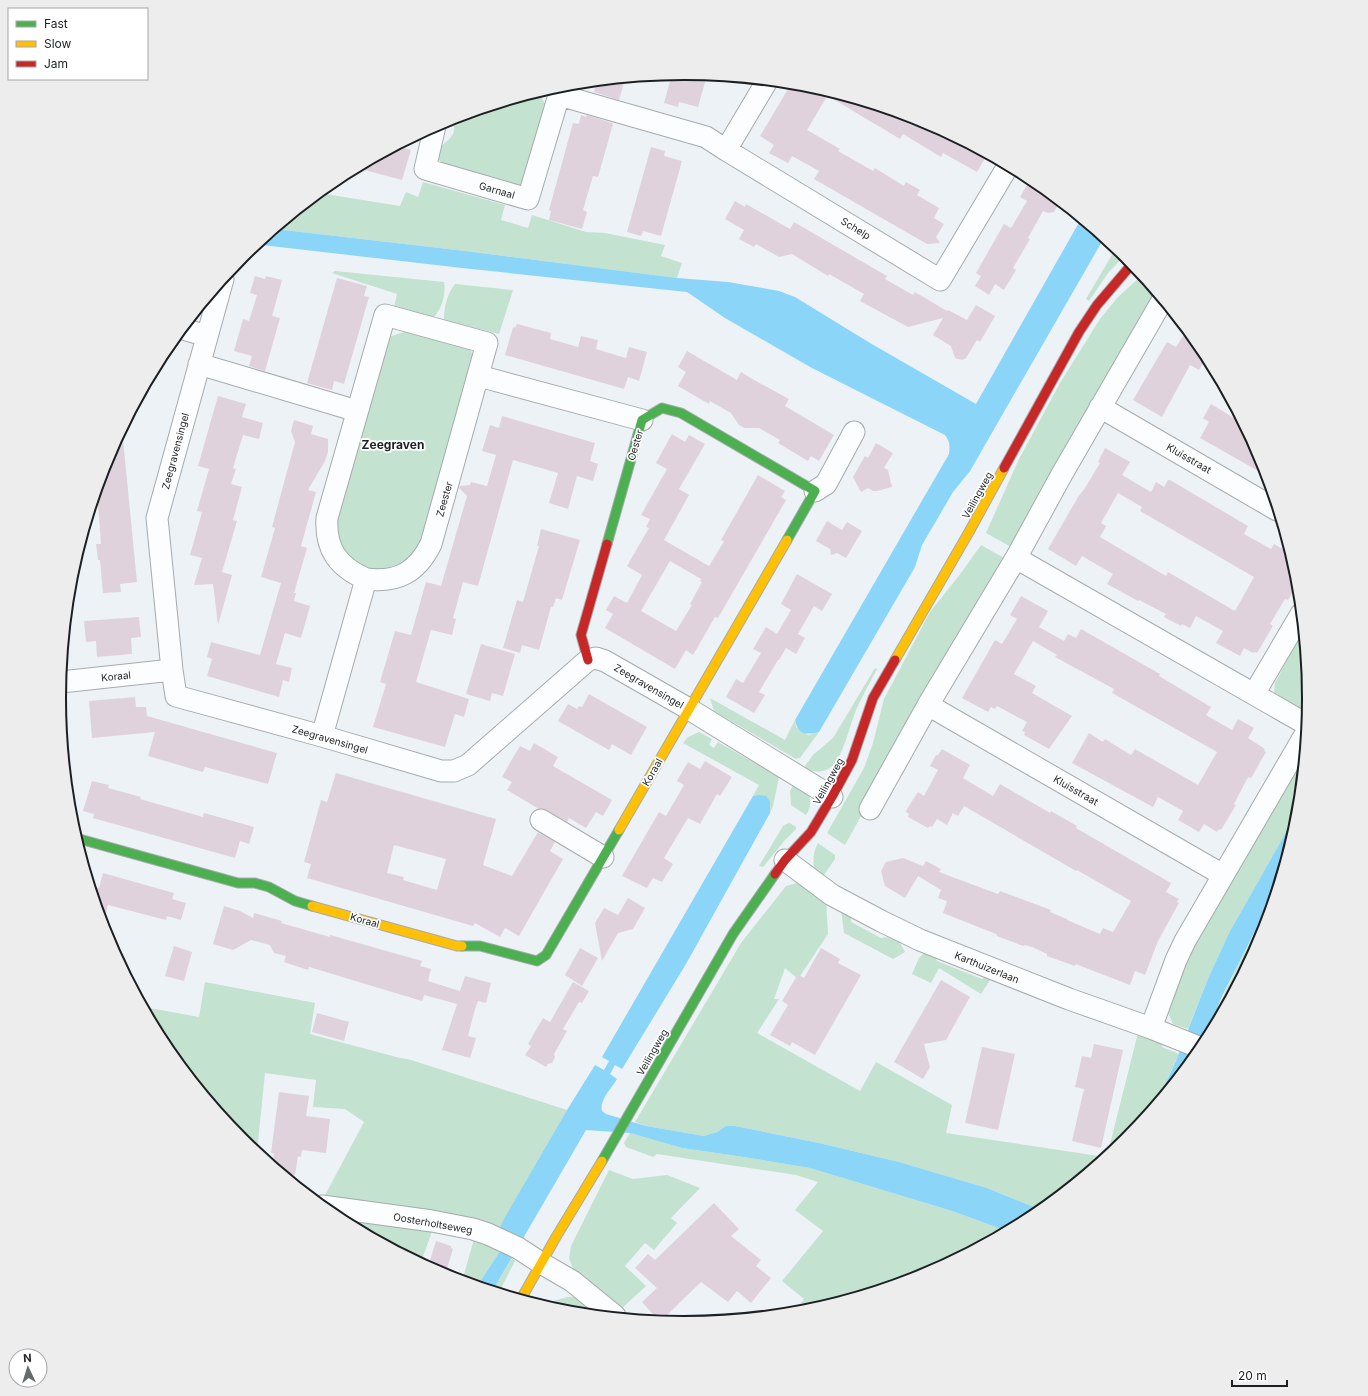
<svg xmlns="http://www.w3.org/2000/svg" width="1368" height="1396" viewBox="0 0 1368 1396" font-family="Inter,sans-serif">
<style>
.green{fill:#c3e2d0}
.water{fill:#8ad5f8}
.building{fill:#e0d2dd;fill-rule:evenodd}
.lines{fill:none;stroke-linecap:round;stroke-linejoin:round}
.street-casing{stroke:#a6aaad;stroke-width:23}
.fast-casing{stroke:#a6aaad;stroke-width:11}
.slow-casing{stroke:#a6aaad;stroke-width:11}
.jam-casing{stroke:#a6aaad;stroke-width:11}
.street{stroke:#fcfdfe;stroke-width:21}
.fast{stroke:#4caf50;stroke-width:9}
.slow{stroke:#ffc107;stroke-width:9}
.jam{stroke:#c62828;stroke-width:9}
.labels{text-anchor:middle;dominant-baseline:central;stroke-width:3.5;stroke-linejoin:round;paint-order:stroke}
.street-label{font-size:10px;fill:#1c2023;stroke:#fff}
.quarter-label{font-size:12px;font-weight:bold;fill:#1c2023;stroke:#fff}
.rim{fill:none;stroke:#1c2023;stroke-width:2}
</style>
<rect width="100%" height="100%" fill="#edf2f7"/>
<path class="green" d="M542 91V99L548 108 523 184 516 187 441 164C430 145 451 144 454 131 455 127 453 122 452 118Z
M423 182 505 205 501 220 528 228 532 215 586 232 605 233 665 245 661 256 682 263 677 278 465 251 275 229 319 193 400 206 406 192 418 197Z
M1116 248 1125 255 1108 273 1089 301 1086 299Z
M335 271 444 282C446 296 442 308 433 318L394 307 397 294 332 273Z
M1142 275 1158 295 1011 547 986 533 1019 459 1060 383 1100 319 1117 298Z
M455 284 513 290 499 334 444 320C444 307 447 294 455 284Z
M414 329 467 343 476 362 426 539 402 568 363 572 334 540 333 530 385 338Z
M981 545 1004 558 845 845 827 833 864 768 873 743 884 699 930 612 961 573Z
M1302 632C1304 648 1313 702 1306 714L1276 699 1274 691 1275 683Z
M875 668 877 669C870 682 863 695 857 708 850 723 843 759 831 767 824 773 816 772 807 770L805 766 813 755 833 738Z
M710 698 785 740 795 720 796 727 808 735 819 732 800 758 796 759 714 711Z
M699 732 712 739 709 745 714 748 718 742 779 777 773 806 770 813V801L759 795 753 796 759 785 683 743 688 737Z
M1304 750 1298 811 1229 933 1207 981 1188 1029 1173 1024 1169 1015 1165 1011 1176 977Z
M795 782C807 791 816 799 806 815L791 805 790 791Z
M790 823 796 827V829L785 840 763 867 759 866 783 826 786 824Z
M818 843 835 855V859L824 875 814 869C813 860 813 852 818 843Z
M801 882 826 899 828 934 798 979 785 968 774 999H779L757 1033 860 1091 876 1062 952 1105 946 1133 1105 1157 1041 1210 987 1188 899 1162 819 1143 735 1126H726L717 1132 704 1136 646 1126 635 1122 741 943 786 886Z
M1272 901 1261 937 1207 1040 1205 1039C1224 991 1247 946 1272 901Z
M841 909 851 914V922L881 938 887 937 899 941 905 952 893 959 844 933Z
M929 953 935 955 937 961 982 979 989 976 992 977 981 994 939 968 931 983 912 974 919 958 923 954Z
M205 982 315 1003 310 1034 400 1058 408 1059 567 1110 499 1229 323 1199 364 1122 345 1109 313 1107 316 1080 265 1073 257 1152 242 1140 164 1045 144 1007 199 1017Z
M1138 1033 1163 1041 1162 1047 1179 1054 1155 1105 1126 1140 1107 1156Z
M630 1133 682 1148 744 1157 810 1168 952 1211 1007 1231 923 1276 806 1311 793 1312 804 1299 782 1281 823 1231 795 1210 818 1182 796 1175 657 1154 653 1157 626 1147 624 1143Z
M609 1170 633 1179 667 1175 700 1188 671 1218 677 1223 654 1250 645 1243 625 1266 646 1286 621 1309 574 1271 569 1258 571 1246Z
M337 1218 433 1229 421 1262Z
M474 1239 502 1248 478 1285 464 1281 463 1278Z
M512 1258 515 1261 499 1292 493 1290Z
M567 1297H578L603 1315 562 1311 541 1305Z"/>
<path class="water" d="M1081 219 1104 238 970 471 953 492 922 545 915 567 819 732C806 735 798 735 795 720L949 454C950 446 950 442 945 435L812 368 725 318 687 292 462 268 262 245 260 242 275 229 465 251 677 278 728 282 779 291 795 297 870 343 976 404Z
M759 795 766 796 770 801V813L686 964 622 1069 615 1065 610 1074 617 1079C612 1088 599 1100 602 1111L606 1114 646 1126 704 1136 717 1132 726 1126H735L819 1143 899 1162 987 1188 1041 1210 1031 1218 1007 1231 952 1211 810 1168 744 1157 682 1148 630 1133 586 1130 493 1290 478 1285 502 1248 499 1229 504 1219 567 1110 595 1065 604 1070 609 1061 602 1057 753 796Z
M1298 811 1297 820 1272 901 1253 935 1222 996 1202 1047 1155 1105 1176 1061 1207 981 1229 933Z"/>
<path class="building" d="M684 73 707 75 698 107 679 102 678 107 664 103 672 74Z
M625 79 619 100 594 92 597 82Z
M791 84 806 85 818 89 816 92 826 98 807 130 840 149 838 151 873 171 875 168 904 186 906 182 920 190 917 195 939 208 934 218 944 224 936 237 940 243 927 244 814 179 819 171 792 156 788 163 769 153 774 145 760 136Z
M835 94 923 121 987 155 977 172 943 153 941 157 903 134 900 139 833 99Z
M581 115 586 117 587 115 612 123 613 124 598 177 593 176 583 210 587 212 582 229 549 220 551 211 549 210 573 123 579 124Z
M397 146 411 150 402 180 357 168Z
M651 147 665 151 664 156 682 161 661 236 643 231 641 236 627 232Z
M1031 178 1060 202 1054 212 1048 213 1043 211 1028 238 1030 239 1013 268 1016 270 1004 290 995 284 989 295 975 286 981 276 976 273 1004 224 1011 228 1027 201 1020 197Z
M735 201 745 207 746 204 790 229 794 222 887 276 885 279 913 295 915 292 947 311 948 310 967 320 976 305 995 316 980 342 977 340 966 358 962 360 955 358 951 346 933 335 943 318 908 327 860 301 864 294 829 274 828 276 792 254 779 257 756 244 754 247 739 239 744 230 725 219Z
M255 276 265 279 266 276 282 280 272 316 280 318 265 371 249 366 252 356 234 351 243 319 249 321 257 295 250 293Z
M337 278 367 286 364 296 369 297 344 384 334 381 332 390 307 383Z
M517 324 551 333 550 339 578 347 581 336 598 340 596 349 626 358 629 347 647 352 639 381 628 377 624 389 505 355 513 327 515 328Z
M1183 336 1199 345 1207 357 1199 370 1190 365 1162 417 1133 400 1167 342 1176 347Z
M687 351 737 380 741 372 754 380 789 399 785 406 834 435 819 461 811 456 808 461 778 443 780 440 759 428H744L739 425 731 413 710 401 709 404 678 386 686 372 678 367Z
M218 396 246 404 242 417 263 423 259 439 243 435 233 468 236 469 231 484 242 487 233 520 237 521 222 572 232 575 218 625 213 584 194 585 202 558 190 555 202 512 197 511 209 469 198 466Z
M1211 404 1242 423 1262 459 1267 476 1200 438 1209 422 1203 418Z
M502 416 595 443 590 461 598 464 593 481 577 476 568 509 549 503 558 473 513 460 478 586 463 582 453 618 456 619 452 635 431 630 416 682 469 699 464 717 455 714 445 747 373 727 386 684 380 682 395 631 411 635 426 582 441 586 467 496 459 488 460 486 470 485 471 482 487 486 496 455 482 451 490 425 499 428Z
M294 420 313 426 311 434 328 439V452L325 461 308 490 316 492 301 546 307 548 294 593H296L294 601 310 606 301 638 285 633 276 664 292 668 289 682 283 680 279 697 207 676 212 659 207 657 211 642 260 655 281 583 261 577 275 528 272 527 295 442 291 431Z
M122 429 137 582 120 584 121 592 103 593 100 560H98L96 544H101L97 492 107 459Z
M672 434 685 442 689 435 705 444 679 489 689 495 664 540 709 566 723 543 724 541 721 540 758 475 785 491 781 497 786 500 718 618 715 617 693 655 686 650 675 669 605 628 613 614 606 610 614 596 627 603 642 575 627 566 649 528 646 527 650 519 641 515 667 469 656 463ZM670 561 701 579 700 581 702 582 690 604 692 605 676 631 641 611Z
M876 443 893 453 884 468 888 470 892 487 877 491H873L868 488 861 492 853 477 865 456 868 458Z
M1105 448 1130 462 1122 475 1151 492 1156 482 1164 487 1168 480H1170L1248 526 1244 534 1271 549 1274 544 1290 553 1297 576 1298 583 1288 600 1285 599 1270 624 1273 626 1257 653 1255 652 1253 653 1244 648 1240 656 1216 643 1223 631 1196 616 1190 628 1182 624 1181 626 1164 617 1166 614 1139 600 1138 601 1107 584 1113 574 1082 556 1076 566 1048 549 1078 497 1085 488 1100 463 1098 462ZM1118 493 1142 507 1140 511 1254 577 1235 611 1168 572 1166 576 1100 537 1106 526 1101 523Z
M827 521 842 530 847 522 862 531 846 558 837 553 831 555 830 549 816 541Z
M541 529 580 540 562 600 556 598 553 607H551L539 650 522 645 520 653 503 648 517 600 523 602 539 546H537Z
M797 574 832 594 822 611 814 606 798 634 805 638 796 654 786 648 779 660H778L759 692 765 695 754 713 726 697 736 679 743 683 761 653 753 649 766 627 777 634 791 610 781 604Z
M1021 596 1048 611 1039 627 1064 641 1068 634 1076 638 1081 629 1160 674 1159 676 1211 707 1206 715 1232 730 1238 719 1254 728 1248 738 1265 749 1264 751 1266 752 1251 778 1249 777 1247 779 1234 804 1236 805 1221 830 1219 829 1217 832 1204 824 1199 832 1178 820 1183 811 1158 797 1153 807 1072 763 1089 733 1103 742 1105 739 1131 755 1135 749 1198 785 1217 752 1112 693 1114 689 1055 657 1057 655 1033 641 1014 674 1036 686 1032 693 1072 716 1049 749 1024 735 1025 732 1022 731 1027 722 997 706 995 709 991 707 988 712 962 698 995 640 1002 644 1017 619 1010 615Z
M139 617 141 637 131 638 132 654 97 657 96 641 86 642 84 621Z
M481 644 515 654 503 696 492 693 490 701 466 694Z
M589 694 647 727 631 755 612 744 609 750 558 721 568 704 577 709 579 706 582 707Z
M135 697 136 707H146L147 716 277 753 268 784 205 767 203 772 148 756 155 732 92 738 89 701Z
M534 743 558 757 553 766 612 800 603 816 596 812 586 828 569 818 567 822 547 810 539 809 507 790 512 782 502 777 511 761 520 746 530 751Z
M942 749 970 765 963 778 993 796 1000 784 1050 813 1051 811 1077 826 1076 828 1171 883 1166 892 1179 899 1177 902 1179 903 1158 941 1145 975 1135 971 1130 985 1078 965 1076 964 1075 966 1047 956V954L1032 947 1025 945 1023 946 1005 939 997 936 996 934 943 913 947 901 938 898 941 890 918 876 905 898 885 886 881 871 886 862 903 858 923 866 926 861 941 869 939 872 998 894 1000 891 1051 910 1050 912 1067 919V920L1100 934 1103 928 1113 932 1131 901 1077 870 1076 871 964 806 958 816 953 813 947 825 937 819 932 827 930 826 928 828 908 817 909 814 906 812 907 809 916 795 918 792 924 796 938 770 930 766 936 755H938Z
M705 761 732 777 720 796 717 794 700 824 688 818 664 858 673 864 662 882 653 878 647 888 622 876 659 812 666 816 684 785 677 781 688 762 700 769Z
M336 773 496 819 483 865 512 876 538 832 555 842 550 851 563 859 519 936 505 928 500 937 475 923 473 926 307 878 311 864 304 862 321 800 327 802ZM394 845 446 859 437 890 403 880 404 877 387 873Z
M92 781 109 785 108 788 141 797 140 799 203 817 204 813 254 827 249 844 240 841 235 858 93 818 94 814 83 811Z
M103 873 174 893 172 899 186 903 181 920 167 916 166 920 108 905 103 924 91 886 99 888Z
M628 898 645 908 633 929 618 933 602 961 595 923 604 908 618 915Z
M224 906 240 911 253 918 254 913 282 921 281 923 330 937V935L422 961 420 966 431 969 428 981 460 991 465 976 491 983 486 1003 478 1001 475 1009 468 1036 476 1038 470 1058 442 1050 457 1004 424 995 422 1001 309 967 308 970 284 962 286 956 274 953 270 945 251 940 233 950 213 944Z
M174 946 192 952 184 981 165 976Z
M580 948 598 958 582 986 565 975Z
M821 948 840 959 838 963 861 975 815 1055 792 1042 790 1046 770 1035 788 1005 782 1001 798 974 804 978Z
M941 980 970 997 946 1040 924 1044 930 1067 923 1079 894 1062Z
M573 982 589 991 582 1003 579 1002 563 1029 567 1031 554 1054 555 1057 552 1063 548 1064 546 1067 525 1055 531 1046 528 1044 543 1018 550 1022Z
M317 1013 349 1022 344 1041 312 1032Z
M1094 1044 1123 1050 1101 1148 1072 1141 1084 1089 1075 1087 1082 1056 1091 1058Z
M982 1047 1015 1054 998 1130 965 1123Z
M279 1092 309 1096 306 1116 330 1119 326 1153 302 1150 301 1157 298 1156 295 1175 282 1173 272 1165 274 1153H271Z
M714 1203 739 1229 731 1236 761 1260 756 1266 771 1278 751 1303 737 1291 728 1302 701 1282 661 1321H659L642 1302 657 1288 635 1268 648 1254 655 1260Z
M436 1241 451 1246V1248L453 1249 445 1275 428 1267Z"/>
<g class="lines">
<defs>
<path id="street" d="M767 81 726 150 940 280 1008 166
M559 95 706 137 726 150
M435 126 425 169 528 199 562 85
M223 279 157 518 172 670 176 696 322 736 441 771H454L468 765 588 660 596 658 605 661 689 709 832 797
M183 329 207 336
M199 364 357 411
M479 376 642 420
M1100 407 1277 510
M815 491 826 484 854 432
M1016 558 1306 724
M61 682 172 670
M1254 694 1301 614
M928 705 1223 875
M322 736 366 579C338 567 325 549 327 518L385 315 487 343 431 544C417 572 398 583 366 579
M870 809 928 705 1016 558 1062 474 1162 301
M541 820 603 857
M785 860 832 895 881 921 920 940 1069 999 1151 1028 1201 1048
M1151 1028 1176 960 1185 941 1306 733
M322 1206 432 1221 473 1229 488 1234 518 1248 541 1263 572 1281 615 1316"/>
<path id="fast" d="M607 544 642 420 662 408 681 413 815 491 787 540
M76 838 238 883H255L269 887 295 901 312 906
M462 946H480L537 961 546 955 619 830
M602 1161 733 934 775 874"/>
<path id="slow" d="M895 660 969 532 1004 468
M619 830 787 540
M312 906 457 946H462
M521 1299 556 1237 602 1161"/>
<path id="jam" d="M1004 468 1079 332 1097 305 1132 264
M588 660 581 635 607 544
M775 874 785 860 811 832 832 797 852 760 873 698 895 660"/>
</defs>
<use href="#street" class="street-casing"/>
<use href="#fast" class="fast-casing"/>
<use href="#slow" class="slow-casing"/>
<use href="#jam" class="jam-casing"/>
<use href="#street" class="street"/>
<use href="#fast" class="fast"/>
<use href="#slow" class="slow"/>
<use href="#jam" class="jam"/>
</g>
<g class="labels">
<g class="street-label">
<text transform="translate(497 190) rotate(16)">Garnaal</text>
<text transform="translate(856 228) rotate(31)">Schelp</text>
<text transform="translate(635 445) rotate(-74)">Oester</text>
<text transform="translate(175 451) rotate(-75)">Zeegravensingel</text>
<text transform="translate(1189 458) rotate(30)">Kluisstraat</text>
<text transform="translate(977 495) rotate(-61)">Veilingweg</text>
<text transform="translate(444 499) rotate(-74)">Zeester</text>
<text transform="translate(116 676) rotate(-6)">Koraal</text>
<text transform="translate(649 686) rotate(30)">Zeegravensingel</text>
<text transform="translate(330 739) rotate(16)">Zeegravensingel</text>
<text transform="translate(652 772) rotate(-60)">Koraal</text>
<text transform="translate(828 781) rotate(-61)">Veilingweg</text>
<text transform="translate(1076 790) rotate(30)">Kluisstraat</text>
<text transform="translate(365 920) rotate(16)">Koraal</text>
<text transform="translate(987 967) rotate(22)">Karthuizerlaan</text>
<text transform="translate(652 1052) rotate(-60)">Veilingweg</text>
<text transform="translate(433 1223) rotate(10)">Oosterholtseweg</text>
</g>
<g class="quarter-label">
<text x="393" y="444">Zeegraven</text>
</g>
</g>
<path d="M0 0H1368V1396H0ZM66 698a618 618 0 1 1 1236 0a618 618 0 1 1-1236 0Z" fill="#ededed" fill-rule="evenodd"/>
<path class="rim" d="M66 698a618 618 0 1 1 1236 0a618 618 0 1 1-1236 0Z"/>
<rect x="8" y="8" width="140" height="72" fill="#ffffff" stroke="#a4a6a7"/>
<rect x="16" y="21" width="20" height="6" fill="#4caf50" stroke="#a4a6a7"/>
<text x="44" y="28" font-size="12" fill="#1c2023">Fast</text>
<rect x="16" y="41" width="20" height="6" fill="#ffc107" stroke="#a4a6a7"/>
<text x="44" y="48" font-size="12" fill="#1c2023">Slow</text>
<rect x="16" y="61" width="20" height="6" fill="#c62828" stroke="#a4a6a7"/>
<text x="44" y="68" font-size="12" fill="#1c2023">Jam</text>
<g transform="translate(28 1368) rotate(356)"><circle r="19" fill="#ffffff" stroke="#a4a6a7"/>
<path d="M0-3L7 15L0 10L-7 15Z" fill="#656a6d"/>
<text y="-6" font-size="11" font-weight="bold" text-anchor="middle" fill="#1c2023">N</text>
</g>
<path d="M1232 1380v6h55v-6" fill="none" stroke="#1c2023" stroke-width="2"/>
<text x="1238" y="1380" font-size="12" fill="#1c2023" stroke="#ffffff" stroke-width="3" paint-order="stroke">20 m</text>
</svg>
